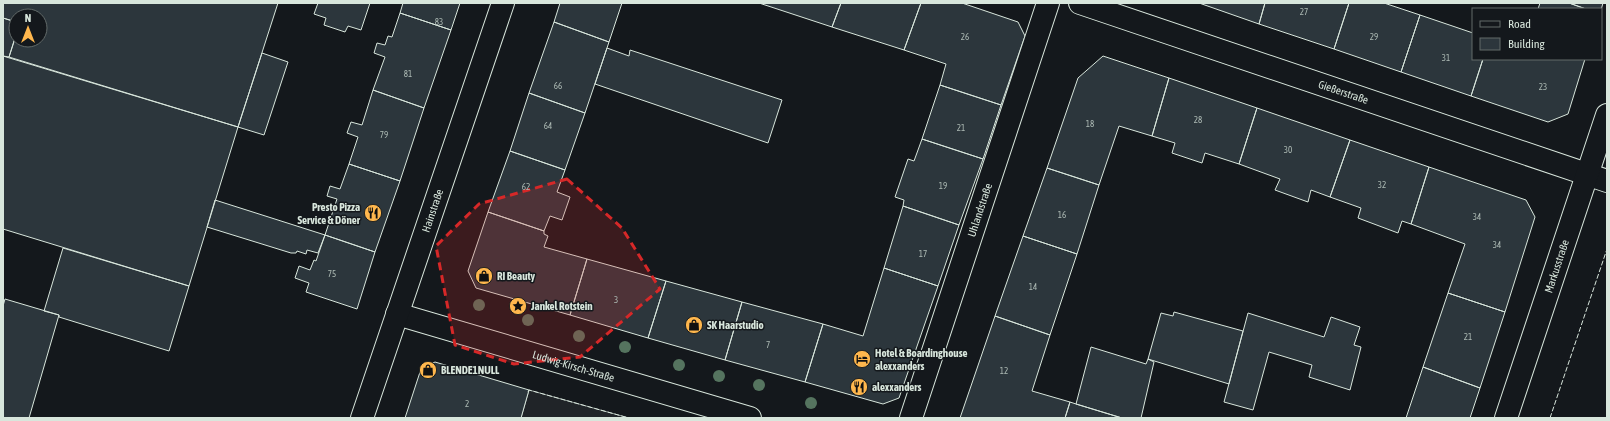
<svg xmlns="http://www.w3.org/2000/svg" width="1610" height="421" viewBox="0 0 1610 421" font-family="'Asap Condensed',sans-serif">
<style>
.green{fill:#202428;stroke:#939e99}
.building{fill:#2c363c;stroke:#d8e6dc}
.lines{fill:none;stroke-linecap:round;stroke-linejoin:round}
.street-casing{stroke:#d8e6dc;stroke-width:24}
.secondary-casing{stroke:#d8e6dc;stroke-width:24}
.street{stroke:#14181c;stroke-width:22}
.secondary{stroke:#14181c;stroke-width:22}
.fence{stroke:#d8e6dc;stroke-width:1;stroke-dasharray:5 2;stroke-linecap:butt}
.tree{fill:#55745f}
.marked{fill:#d62828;fill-opacity:0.2;stroke:#d62828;stroke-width:3;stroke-dasharray:8 5;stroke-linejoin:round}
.labels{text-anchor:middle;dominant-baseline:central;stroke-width:3;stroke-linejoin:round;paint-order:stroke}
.number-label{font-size:9px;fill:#adbab4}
.street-label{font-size:11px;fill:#d8e6dc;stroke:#14181c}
.poi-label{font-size:11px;font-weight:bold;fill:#d8e6dc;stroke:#14181c;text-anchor:start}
</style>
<rect width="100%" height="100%" fill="#14181c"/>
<path class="green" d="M529 390 629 418H521Z"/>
<path class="building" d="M3 3H278L238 127 9 57 16 35V40H40V16H16V22L3 18Z
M318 3H370L361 30 348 26 345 32 324 25 326 18 314 14Z
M403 3H460L451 30 400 13Z
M560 3H622L609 42 554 22Z
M759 3H841L832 27Z
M841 3H921L904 50 832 27Z
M921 3H962L1018 22 1025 36 1001 105 940 85 946 64 904 50Z
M1199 3H1265L1259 24Z
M1265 3H1349L1334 49 1259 24Z
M1349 3H1384L1420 15 1401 72 1334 49Z
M1540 3H1569L1586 9H1538Z
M1569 3H1603L1601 10V9H1586Z
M400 13 451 30 424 108 373 90 385 57 374 53 377 43 385 45 388 36 392 37Z
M1420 15 1473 33V59H1483L1471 96 1401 72Z
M3 18 16 22V35L9 57 3 56Z
M554 22 609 42 585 113 529 93Z
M607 48 629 56 630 50 782 100 768 143 595 84Z
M262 53 288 62 264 135 238 127Z
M3 56 238 127 189 286 3 229Z
M1103 56 1169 78 1152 136 1119 126 1099 185 1047 168 1078 78Z
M1483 59H1585L1568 114 1548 122 1471 96Z
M1169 78 1257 108 1239 164 1205 153 1202 163 1172 153 1175 143 1152 136Z
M940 85 1001 105 983 159 922 139Z
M373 90 424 108 400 181 349 164 358 137 347 133 351 122 362 125Z
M529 93 585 113 565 170 510 151Z
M1257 108 1350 140 1330 197 1311 190 1308 202 1275 190 1280 179 1239 164Z
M922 139 983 159 959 225 903 206 904 200 895 197 908 159 914 161Z
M1350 140 1429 167 1411 224 1402 221 1398 233 1358 218 1361 208 1330 197Z
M510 151 565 170 557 192 570 197 562 220 550 216 544 231 488 212Z
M349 164 400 181 375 252 325 235 337 199 327 196 330 186 340 189Z
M1429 167 1526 200 1535 217 1505 312 1448 293 1465 244 1411 224Z
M1047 168 1099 185 1077 254 1023 236Z
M215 200 325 235 318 253 307 250 306 254 297 251 296 253H291L207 227Z
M903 206 959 225 938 286 884 268Z
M488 212 544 231V234L548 236 544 247 587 259 570 315 476 288 468 271Z
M325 235 375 252 357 309 306 292 309 283 295 278 299 266 310 270 314 260 316 261Z
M1023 236 1077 254 1050 335 995 316Z
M63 248 189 286 169 351 59 317V315L44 311Z
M587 259 666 281 648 338 570 315Z
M884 268 938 286 899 398 883 404 805 382 823 324 863 336Z
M666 281 742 302 725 360 648 338Z
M1448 293 1505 312 1480 388 1423 367Z
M5 299 59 315 29 418H3V306Z
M742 302 823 324 805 382 725 360Z
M1174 312 1243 331 1229 384 1148 359 1161 313 1173 316Z
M1248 313 1324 337 1331 317 1360 327 1354 345 1361 347 1350 390 1309 377 1312 365 1269 352 1253 410 1224 402Z
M995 316 1050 335 1032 391 1070 402 1065 418H960Z
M1091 347 1146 364 1148 359 1154 362 1141 418H1122L1076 404Z
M435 362 529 390 521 418H405L421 369Z
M1423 367 1480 388 1470 418H1406Z
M1070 402 1076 404 1122 418H1065Z"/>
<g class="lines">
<defs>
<g id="street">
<path id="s1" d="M1080 3 1607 181"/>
<path id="s2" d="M397 314 750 418"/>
<path id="s3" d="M911 418 1048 3"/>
<path id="s4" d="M1506 418 1607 115"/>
</g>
<g id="secondary">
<path id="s5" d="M362 418 503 3"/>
</g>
</defs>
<use href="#street" class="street-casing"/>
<use href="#secondary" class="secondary-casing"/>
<use href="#street" class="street"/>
<use href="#secondary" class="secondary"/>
<path class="fence" d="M528 392 529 390 629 418
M1550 418 1607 249"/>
</g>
<g class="tree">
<circle cx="479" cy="305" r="6"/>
<circle cx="528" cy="320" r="6"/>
<circle cx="579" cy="336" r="6"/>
<circle cx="625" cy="347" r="6"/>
<circle cx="679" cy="365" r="6"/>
<circle cx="719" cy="376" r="6"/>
<circle cx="759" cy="385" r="6"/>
<circle cx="811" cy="403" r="6"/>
</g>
<path class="marked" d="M567 179 622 228 660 289 580 357 514 364 455 345 436 246 479 204Z"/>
<defs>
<symbol id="restaurant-disc" viewBox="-11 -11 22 22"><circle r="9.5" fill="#ffb74d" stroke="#14181c"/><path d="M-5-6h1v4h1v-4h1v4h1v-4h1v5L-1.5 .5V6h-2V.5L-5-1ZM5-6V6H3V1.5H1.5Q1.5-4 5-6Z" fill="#111"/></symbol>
<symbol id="shop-disc" viewBox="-11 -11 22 22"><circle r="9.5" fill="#ffb74d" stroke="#14181c"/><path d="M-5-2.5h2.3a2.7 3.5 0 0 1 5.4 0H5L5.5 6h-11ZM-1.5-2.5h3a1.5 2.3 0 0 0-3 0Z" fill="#111"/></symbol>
<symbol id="sight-disc" viewBox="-11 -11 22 22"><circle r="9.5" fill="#ffb74d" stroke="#14181c"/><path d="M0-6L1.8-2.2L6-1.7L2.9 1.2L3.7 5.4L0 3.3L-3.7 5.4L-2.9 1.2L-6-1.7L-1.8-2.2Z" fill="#111"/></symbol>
<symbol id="hotel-disc" viewBox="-11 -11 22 22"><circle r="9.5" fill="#ffb74d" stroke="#14181c"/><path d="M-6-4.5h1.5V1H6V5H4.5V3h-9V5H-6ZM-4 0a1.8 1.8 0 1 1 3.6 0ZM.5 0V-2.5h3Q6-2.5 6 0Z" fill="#111"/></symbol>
</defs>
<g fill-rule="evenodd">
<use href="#restaurant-disc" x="363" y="203" width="20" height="20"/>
<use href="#shop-disc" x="474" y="266" width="20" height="20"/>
<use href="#sight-disc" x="508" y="296" width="20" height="20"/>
<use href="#shop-disc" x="684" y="315" width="20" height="20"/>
<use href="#hotel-disc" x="852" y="349" width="20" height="20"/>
<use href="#shop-disc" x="418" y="360" width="20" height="20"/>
<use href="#restaurant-disc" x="849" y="377" width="20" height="20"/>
</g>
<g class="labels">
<g class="number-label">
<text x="1304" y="12">27</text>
<text x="439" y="22">83</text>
<text x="965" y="37">26</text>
<text x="1374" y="37">29</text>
<text x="1446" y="58">31</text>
<text x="408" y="74">81</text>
<text x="558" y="86">66</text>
<text x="1543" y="87">23</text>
<text x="1198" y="120">28</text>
<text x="1090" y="124">18</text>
<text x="548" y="126">64</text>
<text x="961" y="128">21</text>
<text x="384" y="135">79</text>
<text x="1288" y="150">30</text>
<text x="1382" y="185">32</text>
<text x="943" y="186">19</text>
<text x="526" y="187">62</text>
<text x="1062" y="215">16</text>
<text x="1477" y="217">34</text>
<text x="1497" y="245">34</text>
<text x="923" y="254">17</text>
<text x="332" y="274">75</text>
<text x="1033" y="287">14</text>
<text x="616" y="300">3</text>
<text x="1468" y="337">21</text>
<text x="768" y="345">7</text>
<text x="1004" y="371">12</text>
<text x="467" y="404">2</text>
</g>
<g class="street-label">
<text stroke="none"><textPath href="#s1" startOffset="278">Gießerstraße</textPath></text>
<text stroke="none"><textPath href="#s5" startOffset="219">Hainstraße</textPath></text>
<text stroke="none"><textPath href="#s3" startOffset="219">Uhlandstraße</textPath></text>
<text stroke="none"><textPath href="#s4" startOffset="160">Markusstraße</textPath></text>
<text stroke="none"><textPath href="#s2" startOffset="184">Ludwig-Kirsch-Straße</textPath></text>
</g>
<g class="poi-label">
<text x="360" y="207" text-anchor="end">Presto Pizza<tspan x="360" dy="13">Service &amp; Döner</tspan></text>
<text x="497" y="276">RI Beauty</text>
<text x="531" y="306">Jankel Rotstein</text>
<text x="707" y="325">SK Haarstudio</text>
<text x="875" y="353">Hotel &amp; Boardinghouse<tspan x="875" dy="13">alexxanders</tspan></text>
<text x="441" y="370">BLENDE1NULL</text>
<text x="872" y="387">alexxanders</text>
</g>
</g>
<rect width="1610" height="421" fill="none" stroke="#d8e6dc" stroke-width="8"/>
<rect x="1472" y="8" width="130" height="52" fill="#14181c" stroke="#626a69"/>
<rect x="1480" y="21" width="20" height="6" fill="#14181c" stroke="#626a69"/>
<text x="1508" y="28" font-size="12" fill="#d8e6dc">Road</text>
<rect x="1480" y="38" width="20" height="12" fill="#2c363c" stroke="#626a69"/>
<text x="1508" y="48" font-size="12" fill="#d8e6dc">Building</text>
<g transform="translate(28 28)"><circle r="19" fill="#14181c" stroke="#626a69"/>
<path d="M0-3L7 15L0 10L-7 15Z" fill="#ffb74d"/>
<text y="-6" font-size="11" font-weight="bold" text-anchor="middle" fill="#d8e6dc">N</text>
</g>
</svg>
